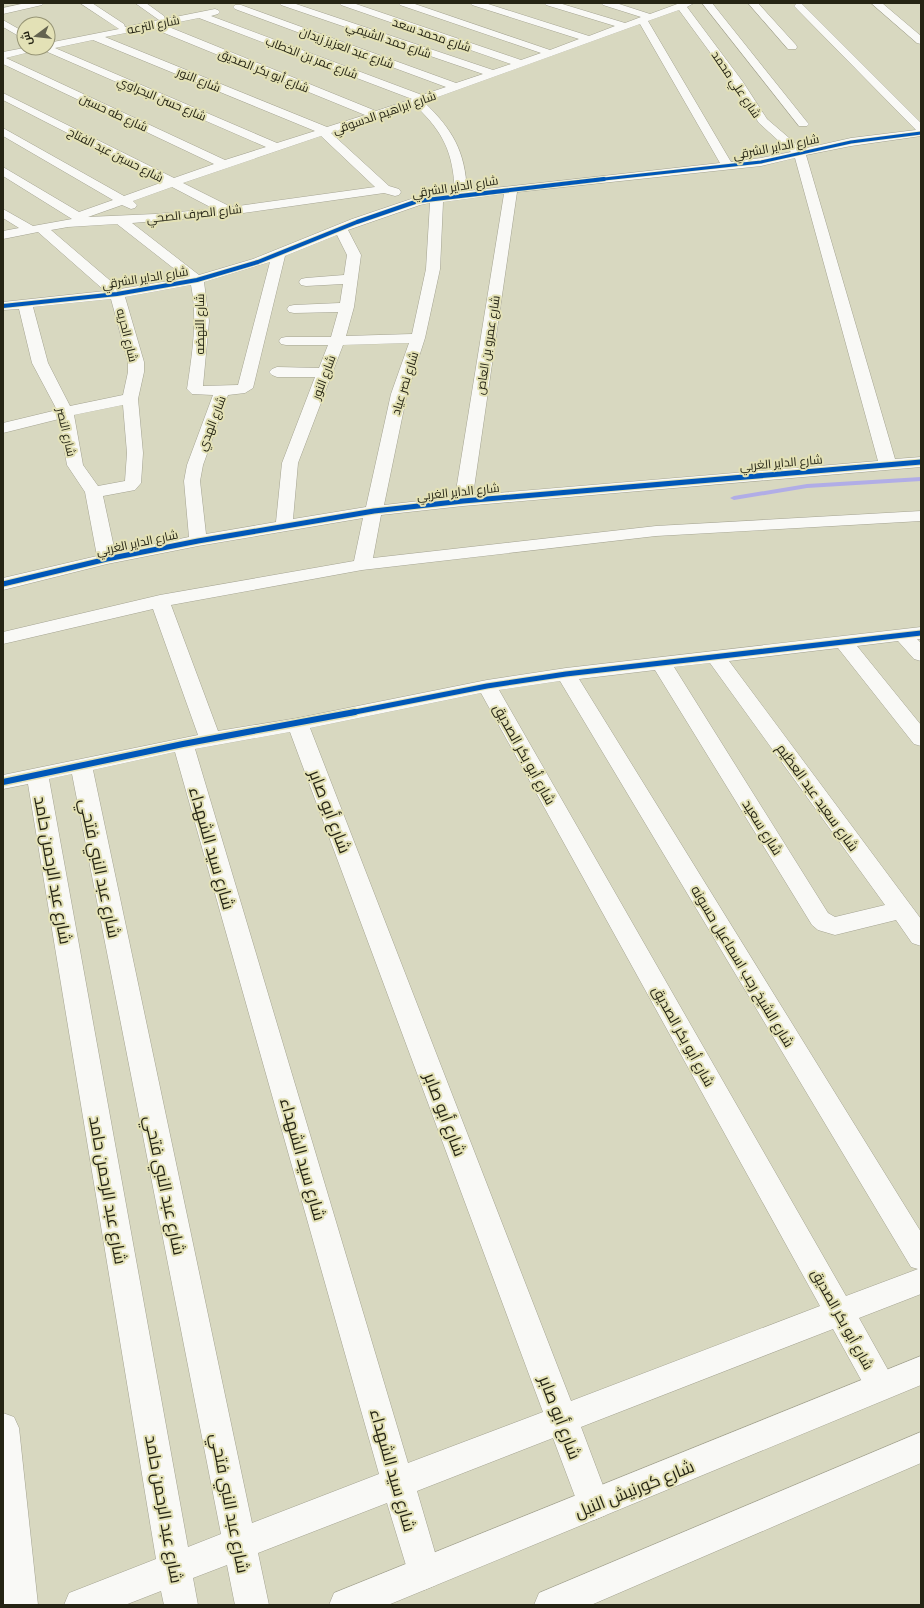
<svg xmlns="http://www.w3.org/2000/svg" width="924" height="1608" viewBox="0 0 924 1608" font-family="'Exo 2',Cairo,sans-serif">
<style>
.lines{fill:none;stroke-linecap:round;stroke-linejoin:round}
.stream{fill:#b1ade6;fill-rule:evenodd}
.street-casing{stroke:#a4a391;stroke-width:1}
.highway-casing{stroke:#a4a391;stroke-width:1}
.street{fill:#f9f9f6;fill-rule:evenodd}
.highway{fill:#f9f9f6;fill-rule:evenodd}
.cycleway-far3-casing{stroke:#e3e1b6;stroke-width:4}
.cycleway-far2-casing{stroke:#e3e1b6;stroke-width:5.5}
.cycleway-far1-casing{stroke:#e3e1b6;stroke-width:7}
.cycleway-casing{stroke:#e3e1b6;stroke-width:9}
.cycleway-far3{stroke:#0057b8;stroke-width:3}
.cycleway-far2{stroke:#0057b8;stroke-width:4}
.cycleway-far1{stroke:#0057b8;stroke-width:5}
.cycleway{stroke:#0057b8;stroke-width:6}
.labels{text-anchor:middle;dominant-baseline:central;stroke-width:4;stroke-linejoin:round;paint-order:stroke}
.far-street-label{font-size:12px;fill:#252414;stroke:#e3e1b6}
.street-label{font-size:14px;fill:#252414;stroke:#e3e1b6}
.near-street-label{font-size:17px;fill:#252414;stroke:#e3e1b6}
</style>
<rect width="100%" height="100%" fill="#d8d8c0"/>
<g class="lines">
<path class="stream" d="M921 477V481L807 488 734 500 730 498 734 496 807 484Z"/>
<defs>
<path id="street" d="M26 3H44L42 5 3 14V8Z
M80 3H92L124 24 125 27 159 20 135 3H146L164 16 165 19 215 9 218 10 220 12 218 14 211 16 422 95 446 87 235 9 233 7 235 5H241L456 83 483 74 281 5 279 3H293L493 70 511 64 341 5 339 3H353L521 60 541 53 400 5 398 3H412L550 50 579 39 472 5 470 3H485L589 36 615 26 546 5 544 3H559L625 23 641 17 603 5 601 3H616L650 14 680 3H694L687 7 743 82 767 119 802 149 851 138 916 130 796 8 794 6 796 4H802L921 123V136L851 146 806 155 895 459 921 457V467L463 506 381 515 373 558 656 526 921 511V521L656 536 362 570 171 605 218 731 298 718 487 680 566 668 921 627V639H917L921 643V661L914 659 898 641 857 646 921 725V746L914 744 838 648 729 661 921 919V946L912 943 896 920 835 935 818 930 812 925 655 670 579 679 921 1232V1294L859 1318 897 1386 892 1396 881 1400 870 1396 833 1329 581 1427 610 1504 606 1515 594 1520 582 1515 553 1438 417 1491 441 1573 436 1585 424 1590 412 1585 387 1503 258 1553 269 1605H235L227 1565 193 1578 198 1605H164L161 1591 125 1605H64L69 1593 156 1559 28 784 3 789V775L198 735 153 609 3 644V632L160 595 354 561 363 518 198 546 107 564 3 590V578L97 556 85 492 67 465 59 419 3 433V423L57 410 32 363 19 309 3 310V302L105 291 38 232 3 239V231L19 228 3 218V209L33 226 72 219 3 176V167L79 212 113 200 3 136V128L124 196 163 182 3 100V93L174 178 214 164 3 64V52L24 48H48V43L119 29ZM679 10 734 85 759 123 791 152 761 158 731 162 648 21ZM199 18 412 99 376 111 164 25ZM640 24 720 163 467 191C465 151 453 130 424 102ZM152 28 365 115 327 127 105 37ZM93 40 315 131 277 143 55 48ZM42 49 43 50 266 147 225 160 6 58ZM415 105C444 133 453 152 455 193L414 198 352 219 253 259 199 275 132 223 229 215 384 193 395 196 399 195 401 192 399 189 389 186 331 133ZM321 136 375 187 231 207 183 183ZM795 158 878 461 473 495 517 192 761 166ZM172 187 214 209 155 214 88 217 122 205 131 209 135 208 137 205 133 201ZM504 194 455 497 384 505 407 394 425 338 440 269 443 202ZM430 203 426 269 412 334 346 336 354 307 361 255 348 230 420 205ZM117 224 186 278 120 289 51 230 68 227ZM337 235 347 255 344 275 306 278 301 279 299 282 301 285 306 286 343 284 340 303 294 305 289 306 287 309 289 312 294 313 338 312 331 337H286L281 338 279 341 281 344 286 345H328L319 368 277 367 272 369 269 372 272 375 277 377H315L282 463 276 522 206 534 200 481 203 465 228 395 245 393 253 388 285 256ZM270 262 238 385 203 386 209 321 204 282ZM191 285C198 320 192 355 187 389L192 394 213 395 187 465 184 481 189 537 115 552 103 496 135 490 141 483 143 453 138 399 144 372V362L125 297ZM111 299 128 362V372L123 395 70 406 48 363 33 307ZM409 343 391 394 366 507 293 519 298 463 343 345ZM123 405 127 453 125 481 98 486 83 465 74 415ZM710 663 885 905 835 917 828 913 674 667ZM560 681 911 1267 918 1269 846 1296 499 690ZM481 693 820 1306 571 1401 310 728ZM290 732 543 1412 408 1463 195 749ZM175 752 379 1474 252 1523 93 770ZM72 774 221 1534 188 1547 49 779Z
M702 3H712L807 122 809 124 807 126H799Z
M748 3H758L796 45 797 47 796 49H788Z
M871 3H882L921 36V44L917 43Z
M3 20 24 32V39L3 27Z
M3 1413 14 1417 19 1428 38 1605H4Z"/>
<path id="highway" d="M921 1356V1385L388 1605H329L334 1593Z
M921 1432V1463L591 1605H534L539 1593Z"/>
</defs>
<use href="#street" class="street-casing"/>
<use href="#highway" class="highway-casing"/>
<use href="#street" class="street"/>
<use href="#highway" class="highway"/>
<defs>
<path id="cycleway-far3" d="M595 180 761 162 851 142 921 133"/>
<path id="cycleway-far2" d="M3 306 117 294 197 280 258 262 357 222 418 201 604 179"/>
<path id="cycleway-far1" d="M3 584 107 559 198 541 374 511 463 501 921 462
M350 713 487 686 566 674 921 633"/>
<path id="cycleway" d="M3 782 183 744 355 712"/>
</defs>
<use href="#cycleway-far3" class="cycleway-far3-casing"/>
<use href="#cycleway-far2" class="cycleway-far2-casing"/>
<use href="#cycleway-far1" class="cycleway-far1-casing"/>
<use href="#cycleway" class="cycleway-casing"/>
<use href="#cycleway-far3" class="cycleway-far3"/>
<use href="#cycleway-far2" class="cycleway-far2"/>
<use href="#cycleway-far1" class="cycleway-far1"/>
<use href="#cycleway" class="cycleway"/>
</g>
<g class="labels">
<g class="far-street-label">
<text transform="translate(153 24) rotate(-11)">شارع الترعه</text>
<text transform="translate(432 34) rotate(19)">شارع محمد سعد</text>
<text transform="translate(389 39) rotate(19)">شارع حمد الشيمي</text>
<text transform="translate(347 47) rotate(20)">شارع عبد العزيز زيدان</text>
<text transform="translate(312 57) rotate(21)">شارع عمر بن الخطاب</text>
<text transform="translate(264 70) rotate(22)">شارع أبو بكر الصديق</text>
<text transform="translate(199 79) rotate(22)">شارع النور</text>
<text transform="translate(737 84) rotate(56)">شارع علي محمد</text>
<text transform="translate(162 98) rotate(23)">شارع حسن البحراوي</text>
<text transform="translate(114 112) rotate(25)">شارع طه حسين</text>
<text transform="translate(384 112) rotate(-19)">شارع ابراهيم الدسوقي</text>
<text transform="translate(776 146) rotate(-11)">شارع الداير الشرقي</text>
<text transform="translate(116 154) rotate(27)">شارع حسين عبد الفتاح</text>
<text transform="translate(455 186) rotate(-9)">شارع الداير الشرقي</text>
<text transform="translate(194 213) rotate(-6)">شارع الصرف الصحي</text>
<text transform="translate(145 277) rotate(-9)">شارع الداير الشرقي</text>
<text transform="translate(199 324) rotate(-90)">شارع النهضه</text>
<text transform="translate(128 335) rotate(76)">شارع الحريه</text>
<text transform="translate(487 345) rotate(-81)">شارع عمرو بن العاص</text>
<text transform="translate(323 377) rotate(-69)">شارع النور</text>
<text transform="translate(404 383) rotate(-73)">شارع نصر عياد</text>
<text transform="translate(211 423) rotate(-69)">شارع الهدي</text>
<text transform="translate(67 432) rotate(77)">شارع النصر</text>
<text transform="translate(781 462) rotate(-5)">شارع الداير الغربي</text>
<text transform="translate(458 491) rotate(-6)">شارع الداير الغربي</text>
<text transform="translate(137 542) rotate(-12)">شارع الداير الغربي</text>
</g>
<g class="street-label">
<text transform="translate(525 754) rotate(61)">شارع أبو بكر الصديق</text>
<text transform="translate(818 797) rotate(54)">شارع سعيد عبد العظيم</text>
<text transform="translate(763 827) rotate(58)">شارع سعيد</text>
<text transform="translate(743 966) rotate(59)">شارع الشيخ رجب اسماعيل حسونه</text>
<text transform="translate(684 1036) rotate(61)">شارع أبو بكر الصديق</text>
<text transform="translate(843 1319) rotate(61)">شارع أبو بكر الصديق</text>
</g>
<g class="near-street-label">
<text transform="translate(331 811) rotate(69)">شارع أبو صابر</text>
<text transform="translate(213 848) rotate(74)">شارع سيد الشهداء</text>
<text transform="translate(101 868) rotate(78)">شارع عبد النبي فتحي</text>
<text transform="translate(54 870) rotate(80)">شارع عبد الرحمن حامد</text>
<text transform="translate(446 1114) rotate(69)">شارع أبو صابر</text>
<text transform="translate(304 1159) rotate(74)">شارع سيد الشهداء</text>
<text transform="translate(166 1185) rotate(78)">شارع عبد النبي فتحي</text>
<text transform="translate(109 1190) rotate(80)">شارع عبد الرحمن حامد</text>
<text transform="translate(561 1417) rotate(69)">شارع أبو صابر</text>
<text transform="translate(394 1470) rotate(74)">شارع سيد الشهداء</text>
<text transform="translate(634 1488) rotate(-22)">شارع كورنيش النيل</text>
<text transform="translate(231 1503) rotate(79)">شارع عبد النبي فتحي</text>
<text transform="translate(165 1509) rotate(80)">شارع عبد الرحمن حامد</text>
</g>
</g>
<rect width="924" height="1608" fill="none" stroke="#252414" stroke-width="8"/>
<g transform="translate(36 36) rotate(255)"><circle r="19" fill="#e3e1b6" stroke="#979575"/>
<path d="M0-3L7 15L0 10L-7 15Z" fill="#646350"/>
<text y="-6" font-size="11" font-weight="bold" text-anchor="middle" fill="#252414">ش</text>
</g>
</svg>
